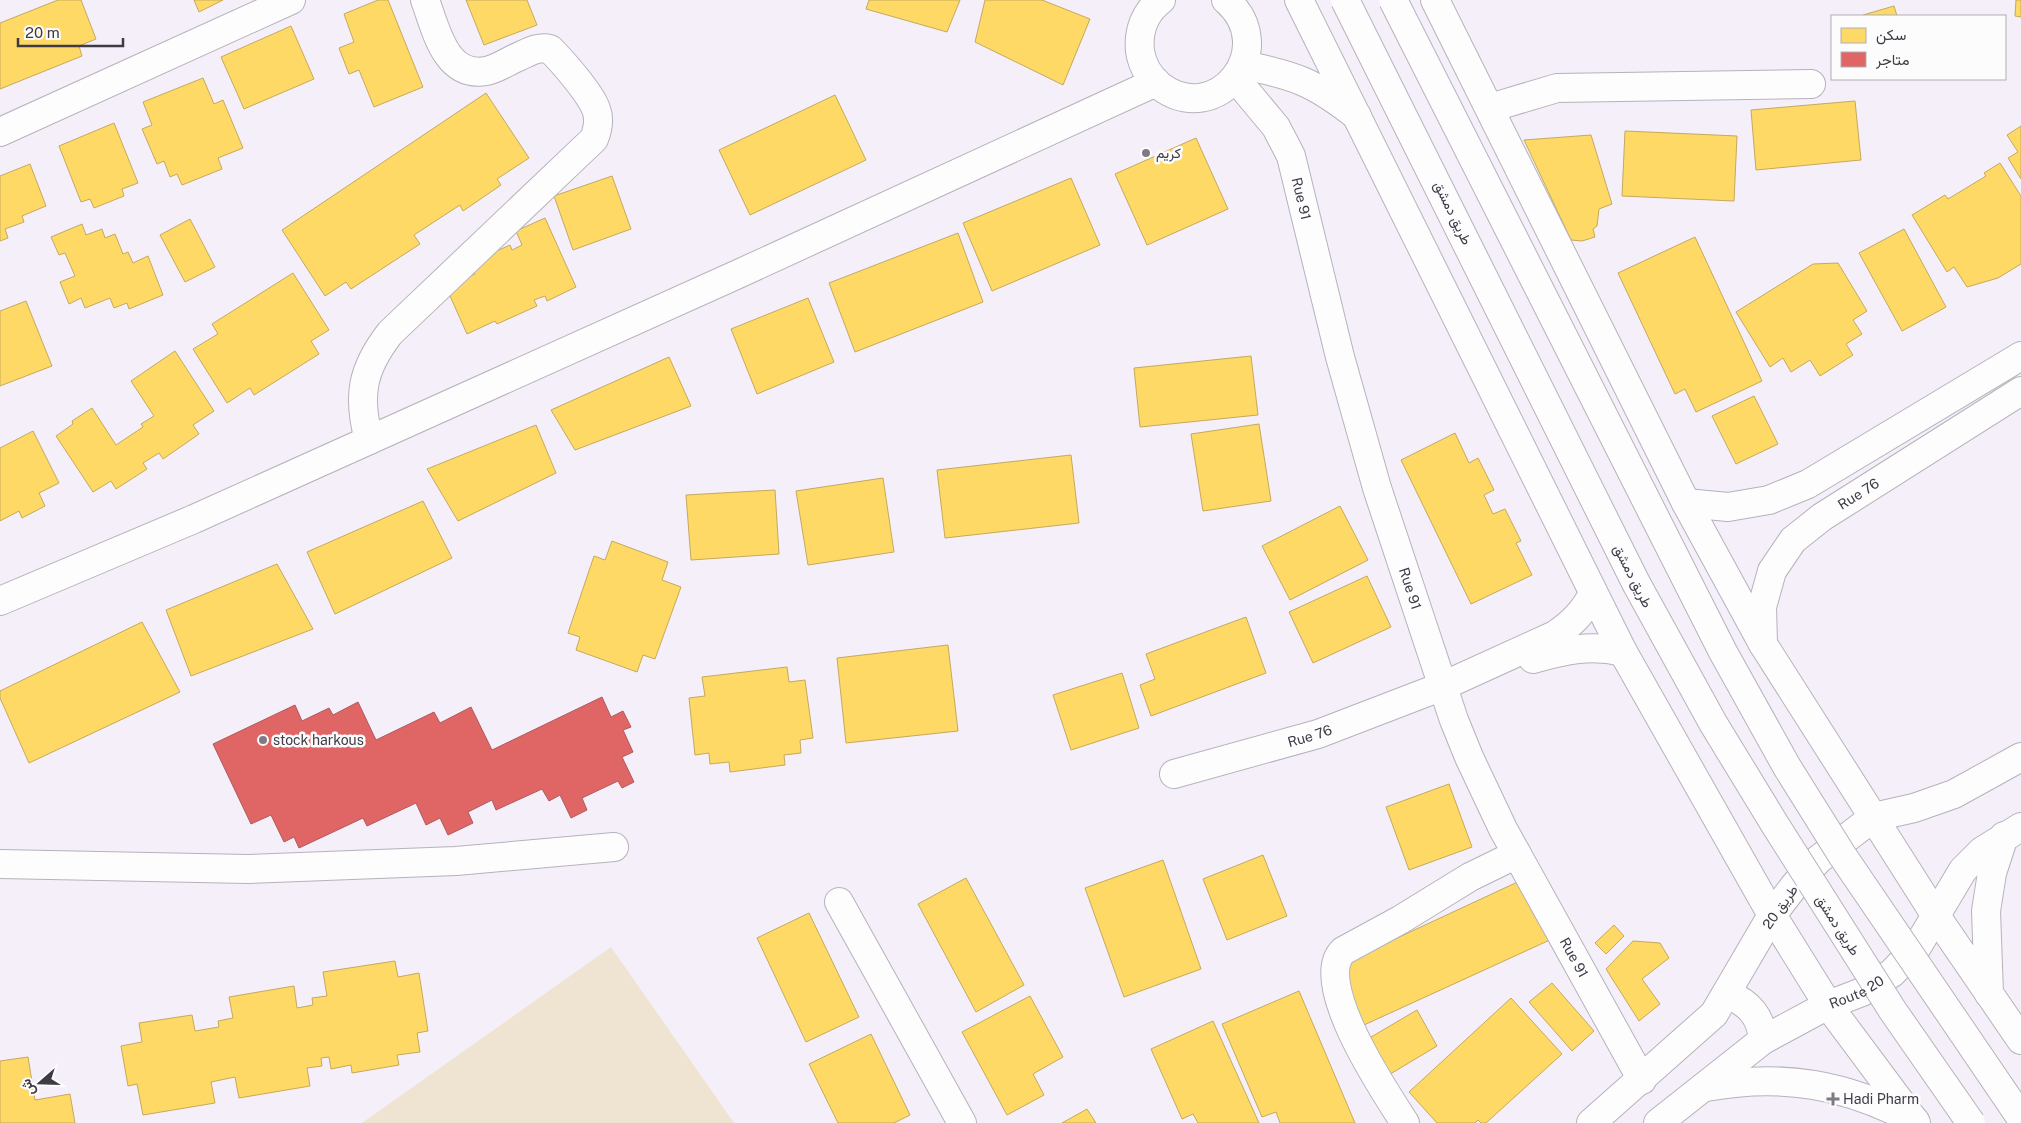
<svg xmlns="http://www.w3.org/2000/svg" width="2021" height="1123" viewBox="0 0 2021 1123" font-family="'Public Sans',Vazirmatn,sans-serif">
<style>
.green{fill:#efe3d2}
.homes{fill:#ffd966;stroke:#c5a95c}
.shops{fill:#e06666;stroke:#b0595c}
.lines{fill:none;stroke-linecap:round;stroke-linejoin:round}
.minor-casing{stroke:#b6b2bb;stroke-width:30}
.major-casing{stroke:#b6b2bb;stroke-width:30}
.highway-casing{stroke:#b6b2bb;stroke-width:30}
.minor{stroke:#fdfdfe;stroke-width:28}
.major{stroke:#fdfdfe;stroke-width:28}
.highway{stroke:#fdfdfe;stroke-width:28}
.highway-bridge-casing{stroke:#b6b2bb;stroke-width:30;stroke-linecap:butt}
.highway-bridge{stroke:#fdfdfe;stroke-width:28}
.poi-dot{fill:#7e7985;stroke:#fcfcfc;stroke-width:2}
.labels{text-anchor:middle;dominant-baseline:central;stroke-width:5;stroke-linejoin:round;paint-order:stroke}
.poi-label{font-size:14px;fill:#3f3a46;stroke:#fcfcfc;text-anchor:start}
.street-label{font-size:14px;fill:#3f3a46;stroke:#fcfcfc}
</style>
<rect width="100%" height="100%" fill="#f4eff9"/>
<path class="green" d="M611 947 734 1123H362Z"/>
<path class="homes" d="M58 0H81L96 39 79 46 82 56 0 89V23Z
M194 0H223L199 12Z
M378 0H388L423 87 374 107 359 70 349 74 339 48 354 42 344 14Z
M466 0H527L537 25 484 45Z
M869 0H960L947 32 866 9Z
M985 0H1042L1090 19 1063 85 975 42Z
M2016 0H2021V17L2015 16Z
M1894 6 1897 16H1863V15Z
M291 26 314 79 244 109 221 57Z
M203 78 214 104 223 100 243 148 218 158 222 169 182 185 177 174 170 177 164 161 157 164 142 129 152 125 143 102Z
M486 93 529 158 497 179 501 185 463 211 460 205 414 235 420 244 351 289 346 282 325 296 282 230Z
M835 95 866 160 750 215 719 150Z
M1855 101 1861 160 1756 170 1751 110Z
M114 123 138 183 122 189 124 196 94 208 90 199 81 202 59 146Z
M2021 126V179L2008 158 2018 152 2007 135Z
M1625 131 1737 136 1734 201 1622 196Z
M1591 135 1612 204 1599 209 1597 226 1593 229 1595 237 1582 241 1571 240 1524 140Z
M1196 138 1228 209 1147 245 1115 174Z
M2000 163 2021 196V264L1998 278 1967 287 1954 267 1947 272 1912 215 1945 195 1948 199 1986 176 1984 173Z
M30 164 46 206 22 216 24 222 5 229 8 238 0 241V176Z
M612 176 631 229 573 250 554 196Z
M1071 178 1100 245 992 291 963 223Z
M545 218 576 287 547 301 545 296 534 300 537 306 497 324 495 321 467 334 446 287 475 274 470 263 510 245 512 250 522 245 516 231Z
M190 219 215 267 185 282 160 235Z
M82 224 86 235 102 229 105 238 115 234 123 254 128 252 133 263 148 256 163 295 129 309 127 303 114 308 110 298 85 308 81 298 69 304 60 282 75 276 65 253 59 255 51 237Z
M1904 229 1946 307 1902 331 1859 253Z
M958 233 983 302 855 352 829 283Z
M1695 237 1762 381 1696 412 1685 389 1675 394 1618 273Z
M1838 263 1867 311 1853 320 1862 334 1846 344 1853 355 1820 376 1810 360 1791 372 1783 358 1770 367 1736 312 1813 264Z
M293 273 329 330 311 341 319 354 254 395 250 388 227 403 193 349 218 334 212 324Z
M808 298 834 362 757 394 731 329Z
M26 301 52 366 0 386V311Z
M175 351 214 411 193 425 199 434 163 459 159 453 143 463 147 469 116 489 111 481 93 492 56 436 73 424 72 421 92 408 116 445 143 427 141 424 154 416 131 381Z
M1251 356 1258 415 1140 427 1134 368Z
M669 357 691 406 575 450 551 410Z
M1754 396 1778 444 1736 464 1712 416Z
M1259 424 1271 501 1203 511 1191 434Z
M536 425 556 473 458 521 427 469Z
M33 431 59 483 39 493 45 506 22 518 19 511 0 521V448Z
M1455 433 1469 463 1478 458 1494 490 1484 495 1493 514 1505 509 1521 541 1516 543 1532 575 1471 604 1401 460Z
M1071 455 1079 523 945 538 937 470Z
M883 478 894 552 808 565 796 491Z
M775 490 779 554 691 560 686 495Z
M423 501 452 558 335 614 307 552Z
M1340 506 1368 560 1290 600 1262 546Z
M612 541 668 562 662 580 681 587 655 659 643 655 637 672 576 650 580 637 568 633 594 556 605 560Z
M277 564 313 629 191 676 166 610Z
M1367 576 1391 627 1313 663 1289 612Z
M1246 617 1266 673 1151 716 1140 685 1155 679 1146 654Z
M142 622 180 692 29 763 0 698V691Z
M948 645 958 731 846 743 837 658Z
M787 667 789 682 805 680 813 738 800 740 801 753 784 755 785 765 730 772 729 762 710 764 709 753 695 755 689 698 705 696 702 677Z
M1122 673 1139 728 1071 750 1053 695Z
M1449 784 1472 847 1409 870 1386 807Z
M1263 855 1287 916 1227 940 1203 879Z
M1163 860 1201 969 1124 997 1085 888Z
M966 878 1024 985 976 1012 918 904Z
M1524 879 1552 939 1364 1025 1337 966Z
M809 913 859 1017 806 1042 757 938Z
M1614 925 1624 936 1606 954 1595 943Z
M1633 941 1660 943 1669 958 1642 979 1660 1004 1639 1021 1606 969Z
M395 961 398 977 419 973 428 1031 417 1033 420 1052 397 1055 399 1065 352 1073 351 1065 331 1069 329 1057 321 1058 322 1066 307 1068 310 1086 239 1098 235 1077 211 1082 215 1103 143 1115 137 1084 128 1086 121 1046 142 1042 139 1023 192 1015 195 1031 219 1027 218 1021 233 1018 229 997 294 986 297 1008 313 1005 312 998 327 996 323 972Z
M1552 983 1594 1031 1572 1051 1529 1002Z
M1299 991 1355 1123H1280L1276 1112 1262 1117 1222 1024Z
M1030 996 1063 1057 1033 1074 1044 1095 1007 1115 962 1032Z
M1511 998 1562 1054 1486 1123H1481L1478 1120 1475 1123H1437L1409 1092Z
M1417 1010 1437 1046 1387 1076 1366 1040Z
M1213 1021 1259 1123H1198L1193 1114 1182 1119 1151 1049Z
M871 1034 910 1115 894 1123H838L809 1064Z
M28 1057 35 1100 70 1094 75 1123H0V1061Z
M1087 1109 1096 1123H1062Z"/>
<path class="shops" d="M602 697 611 717 623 711 631 727 623 730 633 752 622 757 634 782 622 788 618 781 582 798 587 810 571 818 560 795 549 801 542 789 496 810 492 800 468 812 473 823 448 835 440 818 426 825 416 803 367 826 363 818 299 848 294 837 284 842 271 815 251 824 213 744 295 705 302 721 329 708 333 715 358 702 376 740 434 712 440 723 471 707 492 750Z"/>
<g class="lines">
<defs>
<g id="minor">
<path d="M1161 0C1145 12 1138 31 1140 51 1142 64 1149 77 1160 86 1217 129 1281 48 1226 0"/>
<path d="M1244 65C1296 76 1314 82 1357 116"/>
<path id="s1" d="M1236 79 1276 127 1291 156 1340 357 1377 488 1454 720 1469 757 1503 829 1642 1080"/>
<path d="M1490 108 1557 88 1811 84"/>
<path d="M0 132 291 0"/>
<path d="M369 440C357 396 362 369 390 333L594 139C598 129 600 119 596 109 590 93 563 62 550 49 538 46 529 52 518 57 508 61 497 69 486 71 445 78 436 29 425 0"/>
<path d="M1686 503 1728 507 1769 500 1808 484 2021 356"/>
<path d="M0 601 194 519 736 275 1156 82"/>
<path id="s2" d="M1763 644 1762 607 1772 571 1793 540 1822 517 2021 391"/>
<path d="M1533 659C1565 650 1591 644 1623 652"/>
<path id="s3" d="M1174 774 1318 734 1443 686 1555 635C1573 623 1583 612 1593 594"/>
<path d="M0 864 248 869 456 861 614 847"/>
<path d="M839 902 962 1123"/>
<path d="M1405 1123C1385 1092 1311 982 1343 951L1400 920 1470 877 1517 854"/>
</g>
<g id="major">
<path d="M1727 994C1749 1003 1761 1016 1763 1040"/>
<path d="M1706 1087C1782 1073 1846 1084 1915 1121"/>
<path d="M1591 1123 1714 1014 1772 915 1795 885 1819 859 1874 817 1914 808 1954 794 2021 757"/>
<path id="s4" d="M1658 1123 1763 1040 1828 1005 1862 992 1892 973 1917 947 1963 870 1982 851 2021 827"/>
</g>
<path id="highway" d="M1299 0 1623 652 1772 915 1828 1005 1916 1123
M1435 0 1686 503 1763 644 1936 916 2021 1040
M1989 994 1986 911 1992 873 2004 836"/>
</defs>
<use href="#minor" class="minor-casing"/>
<use href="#major" class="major-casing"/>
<use href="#highway" class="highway-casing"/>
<use href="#minor" class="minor"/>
<use href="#major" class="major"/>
<use href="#highway" class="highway"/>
<defs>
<path id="highway-bridge" d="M1345 0 1636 583 1713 723 1774 823 1893 1011 1971 1123
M1393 0 1723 652 1787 767 1842 855 2021 1118"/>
</defs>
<use href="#highway-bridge" class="highway-bridge-casing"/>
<use href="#highway-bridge" class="highway-bridge"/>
</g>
<g class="poi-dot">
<circle cx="1146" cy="153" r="5"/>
<circle cx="263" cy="740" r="5"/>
<path d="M1830.5 1091.5h5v5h5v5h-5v5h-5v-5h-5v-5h5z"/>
</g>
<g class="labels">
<g class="poi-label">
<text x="1156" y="153">كريم</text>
<text x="273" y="740">stock harkous</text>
<text x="1843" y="1099">Hadi Pharm</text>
</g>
<g class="street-label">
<text stroke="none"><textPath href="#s1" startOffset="139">Rue 91</textPath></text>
<text transform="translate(1453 213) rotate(64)">طريق دمشق</text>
<text stroke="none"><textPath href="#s2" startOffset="192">Rue 76</textPath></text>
<text transform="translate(1633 576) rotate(63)">طريق دمشق</text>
<text stroke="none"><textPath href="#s1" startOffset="544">Rue 91</textPath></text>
<text stroke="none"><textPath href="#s3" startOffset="141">Rue 76</textPath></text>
<text transform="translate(1780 907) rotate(-55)">طريق 20</text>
<text transform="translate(1838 925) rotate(57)">طريق دمشق</text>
<text stroke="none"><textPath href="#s1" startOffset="949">Rue 91</textPath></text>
<text stroke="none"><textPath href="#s4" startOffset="239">Route 20</textPath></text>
</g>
</g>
<rect x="1831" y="15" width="175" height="65" fill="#fcfcfc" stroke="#b0aeb3"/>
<rect x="1841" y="28" width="25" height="15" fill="#ffd966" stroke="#b0aeb3"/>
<text x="1876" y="40" font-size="15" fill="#3f3a46">سكن</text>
<rect x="1841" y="52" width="25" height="15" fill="#e06666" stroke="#b0aeb3"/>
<text x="1876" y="65" font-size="15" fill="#3f3a46">متاجر</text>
<g transform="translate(40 1083) rotate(250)" stroke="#fcfcfc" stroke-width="4" paint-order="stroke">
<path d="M0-4L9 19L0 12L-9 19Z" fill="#3f3a46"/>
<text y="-8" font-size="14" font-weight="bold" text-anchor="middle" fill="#3f3a46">ش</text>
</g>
<path d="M18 38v8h105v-8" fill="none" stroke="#3f3a46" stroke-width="2.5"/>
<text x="25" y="38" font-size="15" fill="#3f3a46" stroke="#fcfcfc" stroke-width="4" paint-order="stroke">20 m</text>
</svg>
